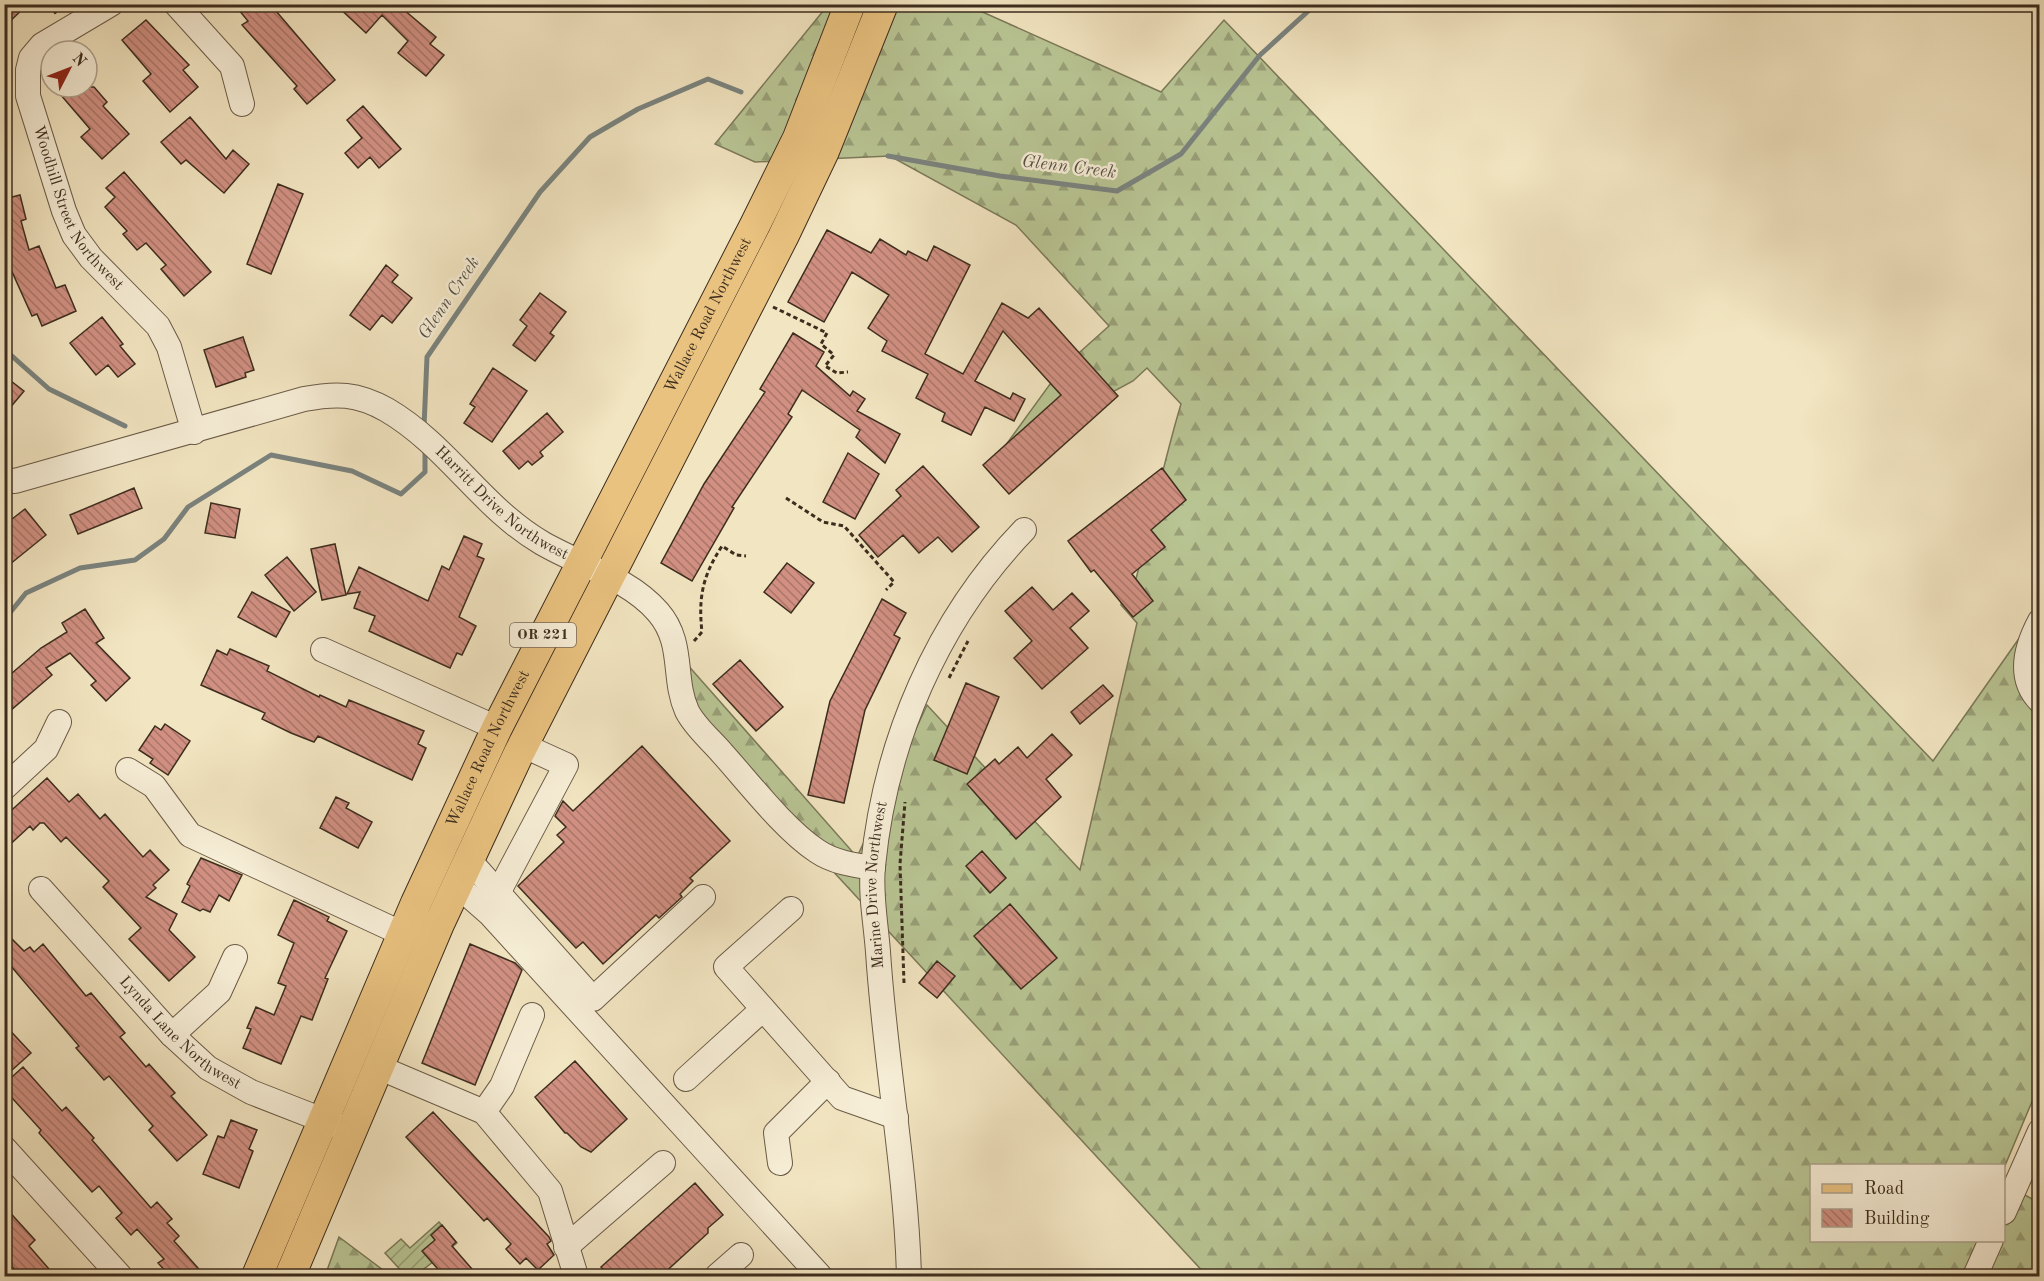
<svg xmlns="http://www.w3.org/2000/svg" width="2044" height="1281" viewBox="0 0 2044 1281" font-family="'Old Standard TT',serif">
<style>
.forest{fill:url(#forest-firs);stroke:#7b7959;stroke-width:1.5}
.garden{fill:url(#garden-furrows);stroke:#7b7959;stroke-width:1.5}
.lines{fill:none;stroke-linecap:round;stroke-linejoin:round}
.stream{stroke:#7a837f;stroke-width:5}
.building{fill:url(#building-back-hatch);stroke:#3d2d1e;stroke-width:1.5}
.minor-casing{stroke:#6a5b47;stroke-width:26}
.major-casing{stroke:#3d2d1e;stroke-width:32}
.path{stroke:#3d2d1e;stroke-width:3;stroke-dasharray:4.5 3;stroke-linecap:butt}
.minor{stroke:#f7eed7;stroke-width:24}
.major{stroke:#e9c280;stroke-width:30}
.labels{text-anchor:middle;dominant-baseline:central;stroke-width:5;stroke-linejoin:round;paint-order:stroke}
.shield{fill:#f7eed7;stroke:#756756;stroke-width:1.5}
.shield-label{font-size:15px;font-weight:bold;fill:#3d2d1e}
.street-label{font-size:16px;fill:#3d2d1e;stroke:#f7eed7}
.water-label{font-size:18px;font-style:italic;fill:#565146;stroke:#f7eed7}
</style>
<defs>
<pattern id="forest-firs" width="22" height="20" patternUnits="userSpaceOnUse" patternTransform="scale(1.5)"><rect width="22" height="20" fill="#b9c594"/><path d="M5 1l3.5 6h-7zM16 11l3.5 6h-7z" fill="#98a078"/></pattern>
<pattern id="garden-furrows" width="10" height="10" patternUnits="userSpaceOnUse" patternTransform="scale(1.5)"><rect width="10" height="10" fill="#b9c594"/><path d="M-1 1l2-2M0 10L10 0M9 11l2-2" fill="none" stroke="#98a078"/></pattern>
<pattern id="building-back-hatch" width="6" height="6" patternUnits="userSpaceOnUse" patternTransform="scale(1.5)"><rect width="6" height="6" fill="#d19082"/><path d="M-1 5l2 2M0 0l6 6M5-1l2 2" fill="none" stroke="#ab766a"/></pattern>
</defs>
<rect width="100%" height="100%" fill="#f2e5c1"/>
<filter id="stains"><feTurbulence type="fractalNoise" baseFrequency=".00333" numOctaves="4"/><feColorMatrix values="0 0 0 0 .2 0 0 0 0 .09 0 0 0 0 .02 0 0 0 .5 -.17"/></filter>
<radialGradient id="worn" r=".72"><stop offset=".6" stop-color="#630" stop-opacity="0"/><stop offset="1" stop-color="#630" stop-opacity=".3"/></radialGradient>
<path class="forest" d="M828 5H967L1161 92 1224 20 1933 761 2039 610V1085L2004 1168 1812 1166V1240H2004V1183L2039 1203V1276H1207L671 696 686 663 857 857 927 705 1080 870 1137 623 1121 605 1123 595 1132 593C1150 530 1162 467 1181 404L1147 368 1133 381 1000 453 1061 369 1109 326 1016 225 890 156 755 162 715 144Z
M339 1237 391 1276H325Z"/>
<path class="garden" d="M439 1222 457 1243 415 1276H406L385 1253 401 1239 410 1248Z"/>
<g class="lines">
<path class="stream" d="M888 156 1000 176 1117 191 1181 154 1260 55 1316 4
M4 349 49 389 125 426
M424 427 427 357 540 192 590 137 638 109 708 79 741 92
M4 620 26 593 80 568 135 560 164 539 188 507 271 455 352 471 401 494 425 472V448"/>
</g>
<path class="building" d="M4 4H28L4 27Z
M234 4H270L335 80 307 104 294 89 297 86 242 25 248 21Z
M335 4H397L436 37 430 44 444 55 426 76 398 53 408 41 382 15 366 33Z
M146 20 189 65 183 70 198 87 170 112 143 81 151 74 122 40Z
M54 87H94L107 102 103 106 129 134 102 159 81 137 90 129Z
M363 106 401 149 379 168 370 157 358 168 345 153 362 138 347 120Z
M190 117 226 159 233 150 249 164 224 193 186 160 181 164 161 142Z
M124 172 211 272 184 296 161 269 166 265 146 243 137 250 123 234 127 231 105 207 115 197 106 188Z
M278 184 303 194 271 274 247 264Z
M20 195 26 219 21 221 29 250 39 246 56 288 65 285 76 311 42 326 37 314 32 316 4 254V199Z
M827 230 871 253 880 239 906 255 908 251 927 261 934 246 970 265 925 354 963 374 1002 303 1028 318 1039 308 1118 396 1009 494 983 465 1061 395 1003 331 975 381 1010 399 1013 393 1025 399 1014 421 985 407 971 435 942 421 945 413 916 398 928 374 882 351 887 341 868 328 889 295 852 272 824 322 788 302Z
M386 265 398 275 392 282 412 298 392 323 382 315 370 330 350 315Z
M540 293 566 312 550 333 554 336 535 361 513 345 527 326 520 320Z
M102 317 123 344 120 346 135 364 118 377 108 365 96 375 70 343Z
M793 333 824 352 816 366 850 396 853 391 865 399 857 411 900 434 885 463 856 437 860 430 802 390 788 414 792 417 732 507 734 508 692 581 661 563 704 484 765 392 760 389Z
M243 337 254 370 245 373 246 377 216 387 204 350Z
M493 368 527 391 492 442 464 423 475 407 470 404Z
M11 381 24 391 4 415V389Z
M547 413 563 432 540 452 543 456 532 465 528 461 519 469 503 451Z
M848 453 879 474 855 519 823 502Z
M923 466 979 527 952 552 938 537 919 553 903 535 878 557 859 535 901 496 896 490Z
M1162 468 1186 500 1151 530 1165 547 1132 574 1153 601 1133 617 1094 570 1091 572 1068 541Z
M134 488 142 508 78 534 70 515Z
M211 503 240 509 235 538 205 533Z
M4 509 12 519 25 509 46 535 4 569Z
M464 536 482 544 477 556 484 559 459 617 476 626 462 655 457 653 450 668 369 631 375 616 354 608 360 592 347 594 359 567 428 601 442 566 449 570Z
M335 544 346 595 322 600 311 549Z
M287 557 316 592 294 611 265 575Z
M787 563 814 583 791 613 764 592Z
M1032 587 1053 610 1072 593 1089 611 1070 628 1088 648 1042 689 1014 658 1032 641 1005 611Z
M252 592 290 612 276 637 238 617Z
M882 599 906 613 894 635 900 638 865 710 844 803 808 795 830 701Z
M85 609 104 638 96 643 130 678 106 701 91 685 96 681 70 653 46 668 52 675 4 716V680L41 648 67 632 62 623Z
M230 649 269 666 267 671 319 697 320 695 346 707 349 700 424 731 418 744 426 748 412 780 318 736 314 742 291 733 262 719 265 713 201 685 217 650 227 655Z
M740 660 783 707 756 731 713 684Z
M966 683 999 697 967 774 934 760Z
M1103 685 1113 696 1080 724 1071 712Z
M165 724 190 741 168 775 150 763 153 759 139 750 155 726 161 730Z
M1052 734 1072 755 1046 779 1061 797 1016 839 967 784 995 759 999 764 1018 747 1027 758Z
M642 746 730 841 690 878 693 881 680 894 682 897 659 918 656 915 603 964 583 942 576 948 518 886 564 842 557 835 566 827 555 816 563 801 573 811Z
M47 778 69 802 78 794 100 819 105 814 143 857 150 850 169 870 153 885 156 888 146 897 177 914 169 930 195 957 169 981 129 939 141 928 103 887 109 881 66 837 61 842 44 823H40L33 830 30 826 4 850V817Z
M336 797 349 803 346 808 372 822 358 848 320 828Z
M982 851 1006 878 990 893 966 866Z
M201 858 242 875 229 901 219 895 210 912 203 909 200 911 182 902 190 886 187 884Z
M294 900 329 917 327 921 347 931 325 978 328 979 312 1020 301 1016 281 1064 243 1048 251 1029 247 1028 256 1007 274 1015 286 986 278 983 294 943 278 935Z
M1010 904 1057 958 1021 989 974 936Z
M4 931 24 951 30 947 34 952 43 944 86 996 91 993 125 1033 120 1037 146 1067 149 1064 175 1093 171 1096 207 1135 177 1161 149 1130 153 1126 109 1076 104 1080 76 1048 79 1046 4 958Z
M470 944 515 963 522 970 475 1085 422 1063Z
M937 961 955 976 937 998 919 983Z
M4 1024 31 1053 11 1071 4 1063Z
M575 1061 627 1119 591 1152 581 1147 567 1133H565L535 1097Z
M23 1067 62 1111 66 1107 94 1138 92 1140 151 1208 157 1202 172 1219 167 1223 179 1236 174 1241 205 1276H170L158 1263 164 1259 137 1229 131 1235 116 1218 122 1213 99 1186 92 1192 39 1133 41 1130 4 1089V1084Z
M433 1112 549 1237 551 1241 547 1244 554 1255 538 1270 526 1258 520 1264 506 1249 511 1244 487 1218 484 1221 406 1137Z
M231 1120 257 1130 249 1149 253 1151 239 1188 203 1174 218 1136 224 1138Z
M695 1183 723 1215 708 1228V1233L661 1276H610L601 1267Z
M4 1206 35 1240 29 1246 55 1276H21L4 1258Z
M442 1225 456 1242 452 1246 478 1276H444L422 1251 435 1240 431 1235Z"/>
<g class="lines">
<defs>
<g id="minor">
<path id="s1" d="M111 4 42 45 31 58 28 70V96L64 211 74 235 91 258 158 326 169 347 194 432"/>
<path d="M176 4 232 66 242 104"/>
<path id="s2" d="M4 480 15 481 304 399C336 393 357 393 387 410 447 445 482 508 542 543 578 564 630 579 658 612 685 643 672 678 687 711 695 727 711 740 722 753 749 783 784 829 817 851 833 862 853 865 873 868"/>
<path d="M2040 621C2026 647 2017 677 2040 701"/>
<path d="M323 650 497 728"/>
<path d="M128 770 154 786 190 835 403 934"/>
<path d="M4 788 46 749 59 722"/>
<path d="M469 860 593 999 703 897"/>
<path d="M457 885 490 914 820 1276"/>
<path id="s3" d="M41 889 172 1035 208 1068 251 1092 338 1126"/>
<path d="M498 893 566 765 522 745"/>
<path d="M791 909 726 967 842 1098 896 1117"/>
<path d="M172 1035 219 992 235 957"/>
<path d="M378 1067 484 1112 550 1191 576 1276"/>
<path d="M686 1079 763 1009"/>
<path d="M484 1112 502 1086 532 1015"/>
<path d="M4 1148 120 1276"/>
<path d="M780 1163 776 1133 828 1081"/>
<path d="M2004 1212 2040 1131"/>
<path d="M566 1247 663 1163"/>
<path d="M717 1276 741 1255"/>
<path id="s4" d="M909 1276C906 1168 885 1061 878 952 876 924 870 894 873 866 885 742 937 620 1024 530"/>
<path d="M1975 1276 1991 1240"/>
</g>
<g id="major">
<path id="s5" d="M257 1276 416 903 497 728 755 225 798 138 850 4"/>
<path d="M290 1276 439 924 518 755 783 237 824 151 883 4"/>
</g>
</defs>
<use href="#minor" class="minor-casing"/>
<use href="#major" class="major-casing"/>
<path class="path" d="M49 4 57 15
M773 307 827 333 821 344 834 355 825 366 837 373 848 372
M786 498 823 522 844 526 894 582 886 590
M694 641 702 632C698 597 703 575 722 546L736 555 746 556
M949 678 968 641
M904 983 900 864 905 802"/>
<use href="#minor" class="minor"/>
<use href="#major" class="major"/>
</g>
<g class="labels">
<rect class="shield" x="510" y="623" width="66" height="24" rx="4.5"/>
<g class="shield-label">
<text x="543" y="635">OR 221</text>
</g>
<g class="street-label">
<text stroke="none"><textPath href="#s1" startOffset="260">Woodhill Street Northwest</textPath></text>
<text stroke="none"><textPath href="#s5" startOffset="1062">Wallace Road Northwest</textPath></text>
<text stroke="none"><textPath href="#s2" startOffset="546">Harritt Drive Northwest</textPath></text>
<text stroke="none"><textPath href="#s5" startOffset="576">Wallace Road Northwest</textPath></text>
<text stroke="none"><textPath href="#s4" startOffset="393">Marine Drive Northwest</textPath></text>
<text stroke="none"><textPath href="#s3" startOffset="201">Lynda Lane Northwest</textPath></text>
</g>
<g class="water-label">
<text transform="translate(1069 167) rotate(7)">Glenn Creek</text>
<text transform="translate(449 298) rotate(-56)">Glenn Creek</text>
</g>
</g>
<rect width="2044" height="1281" fill="none" stroke="#f2e5c1" stroke-width="24"/>
<rect x="6" y="6" width="2032" height="1269" fill="none" stroke="#3d2d1e" stroke-width="3"/>
<rect x="12" y="12" width="2020" height="1257" fill="none" stroke="#3d2d1e" stroke-width="1.5"/>
<rect x="1810" y="1164" width="195" height="78" fill="#f7eed7" stroke="#ada18d" stroke-width="1.5"/>
<rect x="1822" y="1184" width="30" height="9" fill="#e9c280" stroke="#ada18d" stroke-width="1.5"/>
<text x="1864" y="1194" font-size="18" fill="#3d2d1e">Road</text>
<rect x="1822" y="1209" width="30" height="18" fill="url(#building-back-hatch)" stroke="#ada18d" stroke-width="1.5"/>
<text x="1864" y="1224" font-size="18" fill="#3d2d1e">Building</text>
<g transform="translate(69 69) rotate(48)"><circle r="28" fill="#f7eed7" stroke="#ada18d" stroke-width="1.5"/>
<path d="M0-4.5L10 22L0 15L-10 22Z" fill="#8f2418"/>
<text y="-9" font-size="16" font-weight="bold" text-anchor="middle" fill="#3d2d1e">N</text>
</g>
<rect width="100%" height="100%" filter="url(#stains)"/>
<rect width="100%" height="100%" fill="url(#worn)"/>
</svg>
